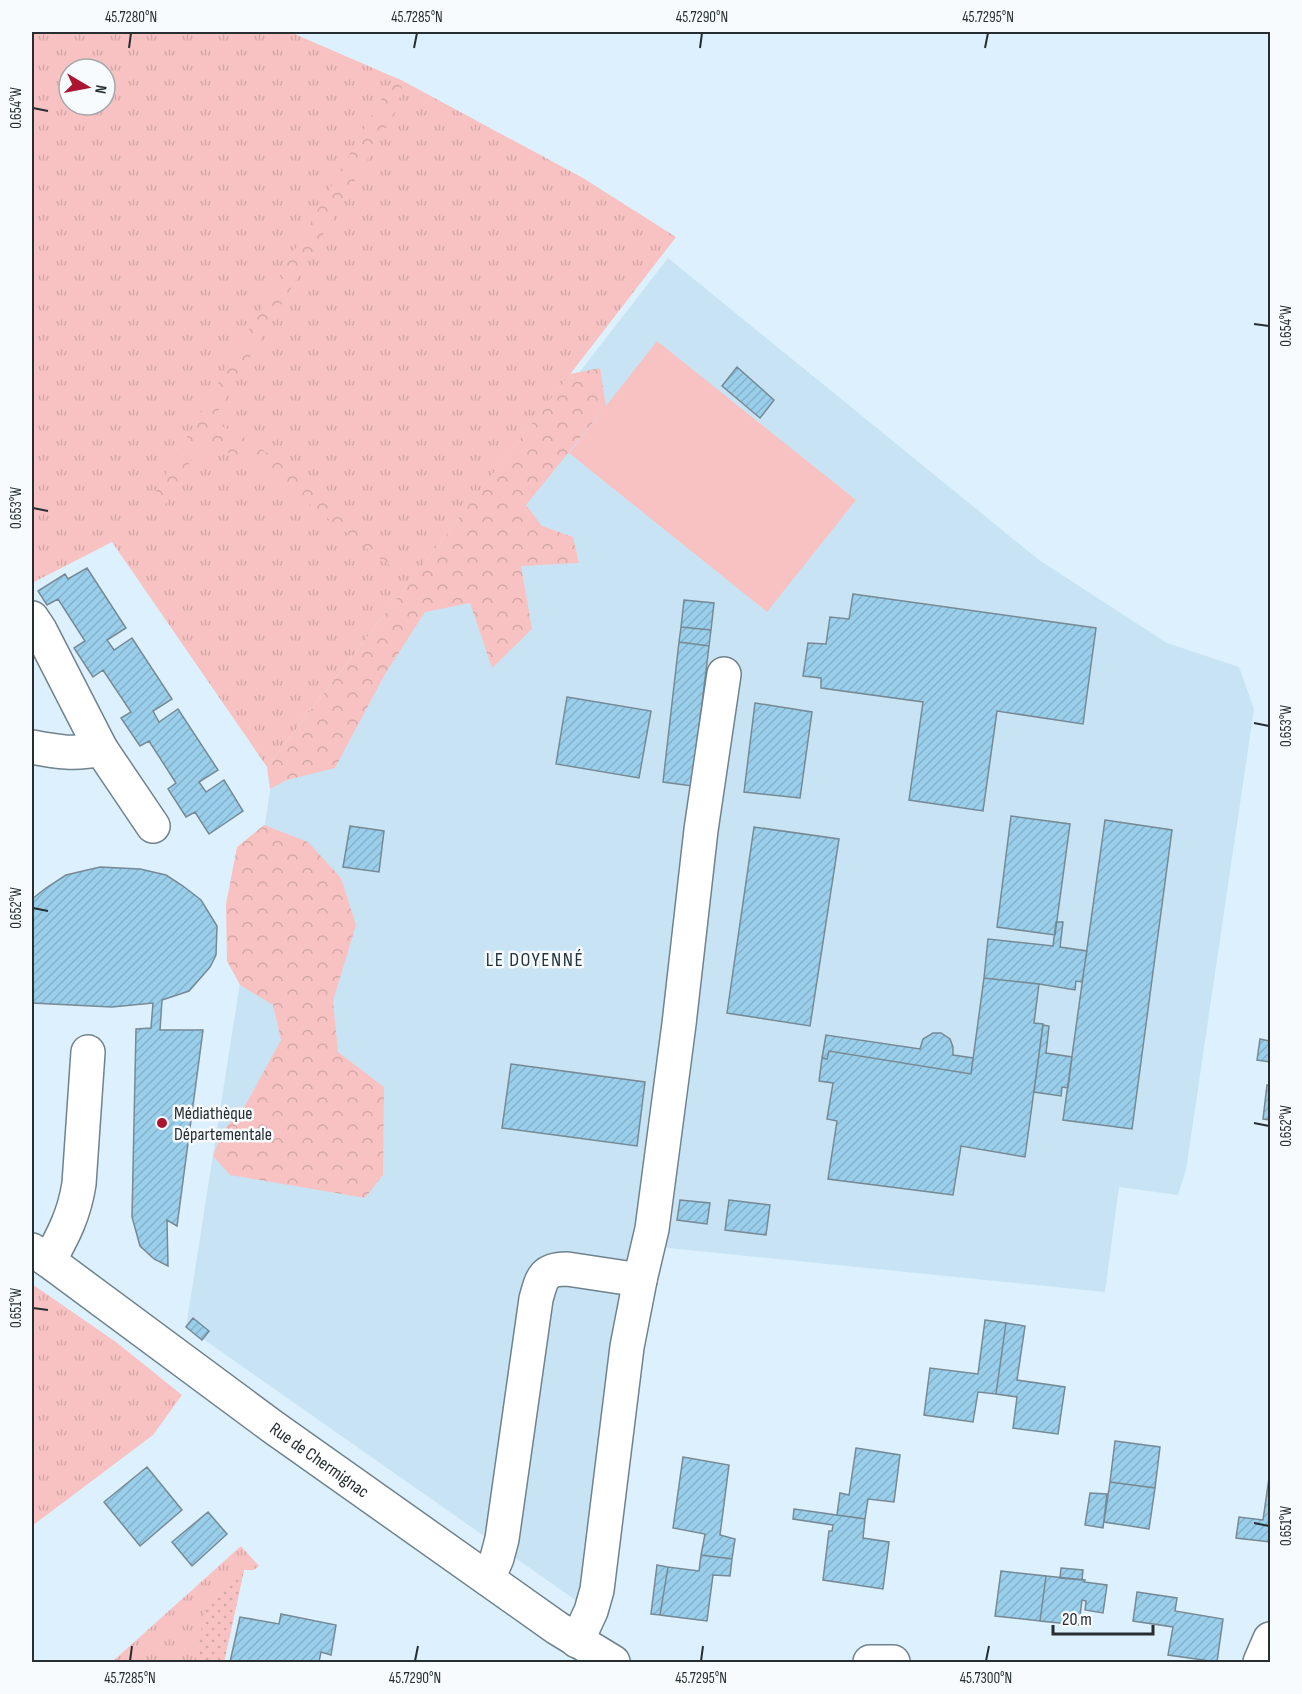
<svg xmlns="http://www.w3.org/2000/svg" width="1302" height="1694" viewBox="0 0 1302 1694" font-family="'Sofia Sans Condensed',sans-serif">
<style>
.built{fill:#c8e4f4}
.grass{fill:url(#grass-tufts);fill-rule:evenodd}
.forest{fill:url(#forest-crowns)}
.garden{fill:url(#garden-dots)}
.pitch{fill:#f8c2c2}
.building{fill:url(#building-hatch);stroke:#768994;stroke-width:1.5}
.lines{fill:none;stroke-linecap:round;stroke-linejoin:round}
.minor-casing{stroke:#70838d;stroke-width:36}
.minor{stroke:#fff;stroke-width:33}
.ticks{fill:none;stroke:#262e32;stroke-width:2}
.poi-dot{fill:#ab1532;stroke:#f7fbfe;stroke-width:2}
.labels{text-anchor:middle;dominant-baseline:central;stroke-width:5;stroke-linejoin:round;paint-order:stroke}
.poi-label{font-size:18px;fill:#262e32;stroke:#f7fbfe;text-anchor:start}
.street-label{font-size:18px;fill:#262e32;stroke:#f7fbfe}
.neighbourhood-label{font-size:20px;letter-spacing:1.5px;fill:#23343d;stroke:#f7fbfe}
.neatline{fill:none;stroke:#262e32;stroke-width:2}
.ticks-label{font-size:15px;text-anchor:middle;fill:#262e32}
</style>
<defs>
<pattern id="grass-tufts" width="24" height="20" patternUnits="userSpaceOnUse" patternTransform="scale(1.5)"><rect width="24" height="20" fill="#f8c2c2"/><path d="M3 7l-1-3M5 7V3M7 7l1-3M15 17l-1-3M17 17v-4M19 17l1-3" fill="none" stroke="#d4a7a7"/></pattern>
<pattern id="forest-crowns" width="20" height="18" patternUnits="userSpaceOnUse" patternTransform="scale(1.5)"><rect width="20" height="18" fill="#f8c2c2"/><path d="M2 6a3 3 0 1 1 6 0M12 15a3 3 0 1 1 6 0" fill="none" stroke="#d4a7a7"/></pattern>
<pattern id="garden-dots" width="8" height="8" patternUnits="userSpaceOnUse" patternTransform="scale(1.5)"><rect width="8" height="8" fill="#f8c2c2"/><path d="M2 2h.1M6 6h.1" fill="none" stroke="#d4a7a7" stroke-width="1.8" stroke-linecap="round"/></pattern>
<pattern id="building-hatch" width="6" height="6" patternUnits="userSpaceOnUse" patternTransform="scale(1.5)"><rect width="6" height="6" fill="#9acfeb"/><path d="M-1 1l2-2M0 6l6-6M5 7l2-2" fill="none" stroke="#85b2ca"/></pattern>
</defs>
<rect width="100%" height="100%" fill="#dcf1fd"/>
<path class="built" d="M668 258 1039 560 1167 643 1239 667 1254 709 1186 1170 1178 1195 1119 1187 1105 1292 648 1246 591 1611 186 1327 274 766Z"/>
<path class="grass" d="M32 32H290L403 81 583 178 676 237 267 767 112 542 34 582 32 579ZM69 69H105V105H69Z
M32 1284 116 1342 182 1395 153 1435 32 1526Z
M241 1546 259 1566 254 1570H244L224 1662H112Z"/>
<path class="forest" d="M394 77 403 81 397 110 217 413 218 424 254 443 407 560 397 570 379 558 260 466 214 447 197 450 162 510 154 507 155 493Z
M600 368 606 406 526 505 542 526 573 537 579 563 521 566 532 629 492 668 470 603 425 612 385 674 335 768 287 780 270 789 267 767 570 374Z
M264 825 308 842 341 878 356 925 333 1001 338 1052 384 1087 383 1175 365 1198 230 1175 213 1156 222 1132 246 1104 281 1040 273 1005 240 985 227 961 226 904 237 847Z"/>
<path class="garden" d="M244 1570 224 1662H194L207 1603Z"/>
<path class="pitch" d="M657 341 856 500 767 612 569 453Z"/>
<path class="building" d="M737 367 774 400 760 418 722 386Z
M87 568 126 628 107 640 114 650 132 638 172 699 153 711 159 722 178 709 218 770 199 782 206 792 224 780 243 811 209 834 195 812 186 817 168 789 176 783 149 741 140 746 121 718 131 712 103 670 93 677 74 648 85 641 58 599 47 605 38 591 65 574 68 579Z
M853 594 1096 628 1083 724 997 711 983 811 909 800 923 702 821 688V678L803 676 808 643 826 644 830 617 849 619Z
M684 600 714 603 711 630 681 627Z
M681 627 711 630 709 646 679 642Z
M679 642 709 646 692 786 663 782Z
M567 697 651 711 639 778 556 764Z
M755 703 812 712 800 798 744 792Z
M1011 816 1070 824 1055 935 997 927Z
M1105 820 1172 830 1132 1129 1063 1120Z
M350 826 384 831 379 872 343 867Z
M754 827 839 839 810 1026 727 1013Z
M100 867 140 869 166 875 183 886 201 900 217 926 216 955 210 967 189 991 162 1000 160 1030H203L177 1226 167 1220 168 1266 154 1259 140 1246 132 1217 136 1029 151 1028 153 1003 112 1007 32 1003V899L46 888 66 875Z
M1056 922H1063L1060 947 1087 951 1082 982 1076 981 1075 990 1039 984 984 978 988 939 1053 946Z
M984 978 1039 984 1034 1023 1043 1024 1025 1157 961 1146 953 1195 828 1179 837 1121 827 1119 833 1083 819 1081 822 1058 827 1059 829 1051 971 1074Z
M1043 1025 1049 1026 1046 1053 1072 1057 1068 1088 1062 1087 1061 1096 1034 1092Z
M933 1033H941L950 1039 953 1047V1055L973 1058 971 1074 829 1051 827 1059 822 1058 826 1035 920 1049 923 1039Z
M1260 1039 1270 1041V1062L1257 1060Z
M511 1064 645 1082 637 1146 502 1128Z
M1267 1085 1270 1086V1120L1263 1119Z
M680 1200 710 1203 707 1224 677 1220Z
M729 1200 770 1205 766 1235 725 1230Z
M193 1318 209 1331 202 1340 186 1327Z
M985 1320 1006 1323 996 1394 978 1392 973 1422 924 1415 930 1368 978 1374Z
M1006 1323 1025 1326 1017 1380 1065 1387 1058 1434 1013 1428 1017 1397 996 1394Z
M1115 1441 1160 1447 1155 1488 1110 1482Z
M856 1448 900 1455 894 1502 868 1499 865 1519 837 1515 840 1493 849 1495Z
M683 1457 729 1465 720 1535 735 1539 732 1559 701 1555 705 1534 673 1528Z
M147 1467 182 1510 140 1546 104 1502Z
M1270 1471V1542L1236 1538 1239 1517 1263 1520Z
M1110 1482 1155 1488 1149 1529 1104 1522Z
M1090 1493 1107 1494 1103 1528 1085 1525Z
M794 1509 865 1519 863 1538 889 1542 883 1589 823 1580 829 1531H832L833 1525 793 1519Z
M208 1512 227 1534 192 1566 172 1542Z
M701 1555 732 1559 730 1576 713 1575 707 1621 660 1615 668 1567 699 1571Z
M657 1565 668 1567 660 1615 651 1614Z
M1061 1568 1083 1570 1082 1580 1060 1578Z
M1001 1571 1046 1576 1040 1621 995 1616Z
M1046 1576 1085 1580 1084 1582 1107 1585 1103 1613 1085 1610 1086 1601 1082 1600 1079 1625 1040 1621Z
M1137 1592 1177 1598 1175 1611 1223 1619 1217 1662 1168 1655 1173 1627 1133 1621Z
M281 1614 336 1625 331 1655 321 1652 319 1662H230L240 1617 279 1624Z"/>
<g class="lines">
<defs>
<g id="minor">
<path d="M32 618 40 630 101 749 153 826"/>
<path d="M32 747C58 752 75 755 101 749"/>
<path id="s1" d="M32 1250 49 1261 273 1427 557 1628 613 1662"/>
<path d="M49 1261C64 1234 74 1215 79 1184L88 1052"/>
<path d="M640 1280 652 1229 679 1024 701 830 724 674"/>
<path d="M488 1579 497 1558 502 1539 536 1299C542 1278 543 1269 567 1269L640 1280 627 1347 597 1590 591 1611 577 1641"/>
<path d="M870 1662H893"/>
<path d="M1260 1662 1270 1639"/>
</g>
</defs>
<use href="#minor" class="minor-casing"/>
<use href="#minor" class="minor"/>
</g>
<path class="ticks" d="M129 48 131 33M414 48 417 33M700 48 702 33M985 48 988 33M33 108 48 111M1254 324 1269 326M33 508 48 511M1254 723 1269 726M33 908 48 911M1254 1123 1269 1126M33 1308 48 1310M1254 1523 1269 1526M130 1661 132 1646M415 1661 418 1646M701 1661 703 1646M986 1661 989 1646"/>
<circle class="poi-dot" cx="162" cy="1123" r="6"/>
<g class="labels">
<g class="poi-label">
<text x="174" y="1113">Médiathèque<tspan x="174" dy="21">Départementale</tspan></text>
</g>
<g class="street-label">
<text stroke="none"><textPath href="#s1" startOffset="356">Rue de Chermignac</textPath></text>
</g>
<g class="neighbourhood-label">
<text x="535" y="960">LE DOYENNÉ</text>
</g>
</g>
<rect width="1302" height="1694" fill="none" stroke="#f7fbfe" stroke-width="66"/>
<g transform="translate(87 87) rotate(100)"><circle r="28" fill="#f7fbfe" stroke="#a3a9ac" stroke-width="1.5"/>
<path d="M0-4.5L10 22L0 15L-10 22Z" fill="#ab1532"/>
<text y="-9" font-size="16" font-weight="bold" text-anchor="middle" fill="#262e32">N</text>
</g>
<path d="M1053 1625v9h100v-9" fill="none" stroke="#262e32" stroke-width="3"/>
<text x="1062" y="1625" font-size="18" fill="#262e32" stroke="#f7fbfe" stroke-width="4.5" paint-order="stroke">20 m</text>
<rect x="33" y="33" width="1236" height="1628" class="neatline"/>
<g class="ticks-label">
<text x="131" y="22">45.7280°N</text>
<text x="417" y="22">45.7285°N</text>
<text x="702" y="22">45.7290°N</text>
<text x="988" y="22">45.7295°N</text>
<text transform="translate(16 108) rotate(-90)" y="5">0.654°W</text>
<text transform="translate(1286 326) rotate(-90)" y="5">0.654°W</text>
<text transform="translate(16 508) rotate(-90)" y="5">0.653°W</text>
<text transform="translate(1286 726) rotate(-90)" y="5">0.653°W</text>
<text transform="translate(16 908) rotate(-90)" y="5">0.652°W</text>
<text transform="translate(1286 1126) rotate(-90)" y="5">0.652°W</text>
<text transform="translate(16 1308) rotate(-90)" y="5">0.651°W</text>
<text transform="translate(1286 1526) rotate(-90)" y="5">0.651°W</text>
<text x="130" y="1683">45.7285°N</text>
<text x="415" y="1683">45.7290°N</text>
<text x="701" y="1683">45.7295°N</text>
<text x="986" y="1683">45.7300°N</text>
</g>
</svg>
